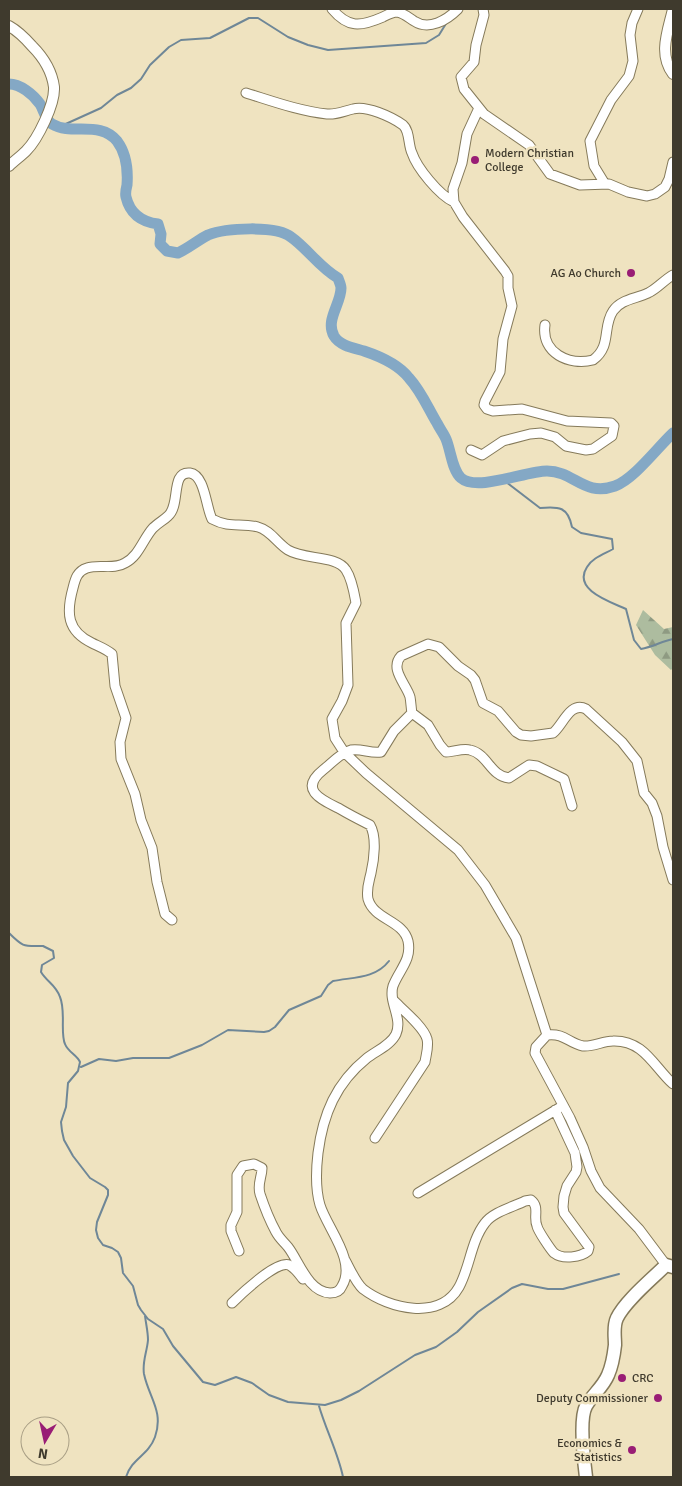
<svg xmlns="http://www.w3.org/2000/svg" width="682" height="1486" viewBox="0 0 682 1486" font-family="Signika,sans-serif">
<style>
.forest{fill:url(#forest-firs)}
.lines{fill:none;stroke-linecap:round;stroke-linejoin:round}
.stream{stroke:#6f8797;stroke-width:2}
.river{stroke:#84a8c5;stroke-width:11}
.minor-casing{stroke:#857a5a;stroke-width:11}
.major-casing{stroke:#857a5a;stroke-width:12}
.highway-casing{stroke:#857a5a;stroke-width:15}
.minor{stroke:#fff;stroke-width:9}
.major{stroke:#fff;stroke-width:10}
.highway{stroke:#fff;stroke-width:12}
.poi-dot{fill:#991d75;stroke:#efe3c0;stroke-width:2}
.labels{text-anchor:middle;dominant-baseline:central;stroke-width:5;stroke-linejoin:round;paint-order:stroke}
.poi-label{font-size:12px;fill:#3f3a2d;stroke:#efe3c0;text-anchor:end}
</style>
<defs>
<pattern id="forest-firs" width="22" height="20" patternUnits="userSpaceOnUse" patternTransform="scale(1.25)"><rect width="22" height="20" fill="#adbc9f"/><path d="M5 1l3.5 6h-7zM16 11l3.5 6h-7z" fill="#8e9a82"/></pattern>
</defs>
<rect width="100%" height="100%" fill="#efe3c0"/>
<path class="forest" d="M643 610 664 629 673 627V668L671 670 655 655 636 625Z"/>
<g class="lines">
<path class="stream" d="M59 127 101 108 117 95 131 88 141 79 150 65 169 47 181 40 210 38 249 18H258L288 37 308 45 328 50 426 43 439 35 447 22
M502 479 540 508C559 506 568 507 572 527L581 533 612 539 613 549C604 554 592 558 587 567 572 590 611 602 626 609L634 640 641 649C653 647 662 641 673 639
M9 933C24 948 24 946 43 946L53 951 54 958 42 965 41 972C47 982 56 985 60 997 66 1011 60 1033 65 1044 68 1052 77 1055 80 1062L78 1071 68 1083 66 1107 61 1122 62 1131 64 1140 73 1156 90 1178 105 1187 108 1190V1195L97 1222 96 1230 98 1238 103 1245 112 1248 118 1252 121 1258 123 1273 133 1286 138 1305 141 1310 148 1319 163 1329 173 1346 203 1382 215 1385 236 1377 252 1383 269 1395 288 1402 325 1405 341 1400 359 1391 415 1355 436 1347 457 1332 478 1312 512 1288 522 1284 548 1289H563L619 1274
M81 1067 99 1059 116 1061 133 1058H169L202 1045 228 1030 264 1032 269 1031 275 1027 289 1010 321 996 328 985 333 981C353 977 375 979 389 961
M319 1406C326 1430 338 1453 343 1477
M126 1477C132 1458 148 1456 155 1437 164 1411 149 1398 144 1374 142 1362 147 1352 148 1340 148 1332 146 1324 145 1316"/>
<path class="river" d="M9 84C20 84 33 94 40 104 44 110 45 120 52 124 72 136 100 120 117 141 126 153 128 171 127 185 126 189 125 193 126 197 130 214 142 222 158 224L161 234 160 244 167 251 178 253C189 248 198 240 208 235 225 228 277 225 291 237 308 249 320 268 338 278 339 281 341 285 341 288 341 304 325 320 334 336 340 346 354 348 364 351 379 356 399 365 409 378 421 391 428 408 437 423 440 429 444 434 446 439 451 451 452 470 461 478 477 492 526 471 547 471 574 471 584 497 615 486 634 479 657 448 673 433"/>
<defs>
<path id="minor" d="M332 9C348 28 360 27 383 17 387 15 392 12 397 12 404 13 409 18 414 21 429 31 447 20 458 9
M483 9 484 15 476 45 474 62 461 77 464 89 484 114 529 145 550 174 580 185 609 184 628 192 647 196 655 194 665 187 669 179 673 162
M246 93C272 101 299 111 327 114 336 115 344 111 353 109 366 105 392 117 403 125 410 131 408 145 412 153 417 168 439 195 454 202
M605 184 594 166 590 141 611 100 629 76 633 61 630 35 632 23 638 9
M545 325C541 353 569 366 593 360 612 346 602 327 613 311 621 299 636 299 648 293 657 289 664 280 673 275
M471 450 482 455 503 441 530 434 541 433 555 437 566 446 586 450 593 449 612 436 614 426 611 423 567 421 522 409 493 411 487 409 484 405 485 401 500 372 503 339 512 306 508 288V276L505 271 463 217 454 202 453 189 462 163 467 134 479 108
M412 713 428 725 440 745 446 752C454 752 462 748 470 750 488 754 490 776 509 778L529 765 537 766 564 779 572 806
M172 920 165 914 157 882 152 848 141 820 135 794 121 759 120 742 126 718 115 686 112 654C106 649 98 646 92 643 67 631 66 613 73 588 75 580 77 571 87 568 99 564 114 570 125 563 139 556 143 539 153 528 158 523 164 520 168 516 181 505 170 471 190 473 205 475 206 508 212 519 231 529 240 522 258 527 270 530 278 544 288 550 304 560 337 555 346 570 352 579 354 592 356 603L346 623 348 685 342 701 332 719 335 738 344 752 366 773 458 850 485 885 516 938 547 1035 536 1047 535 1053 570 1118 583 1147 591 1171 600 1188 639 1229 666 1265
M547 1035C565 1033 568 1043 583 1046 593 1047 603 1041 613 1041 644 1040 654 1067 673 1084
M375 1138 425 1062C426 1055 429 1046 427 1039 424 1027 402 1009 393 1000
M418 1193 559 1108
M239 1251 231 1231V1225L237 1212V1175L243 1166 254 1164 262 1168C262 1177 257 1184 260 1194 264 1206 270 1221 276 1232 279 1238 284 1242 288 1247 299 1261 308 1292 330 1293 335 1293 340 1291 342 1286 357 1261 327 1228 320 1205 315 1188 316 1170 318 1153 323 1114 336 1083 367 1058 376 1051 391 1045 396 1034 403 1018 388 1002 393 986 399 970 412 960 408 941 403 920 374 920 368 899 366 889 369 882 371 873 374 860 377 837 370 825 360 820 350 815 340 809 322 800 298 790 323 770 332 763 340 753 351 750 361 748 371 754 381 752L394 731 412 713C411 708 411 702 410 697 407 685 389 669 401 656L428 644 439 647 458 666 471 675 475 680 483 703 498 711 516 732 521 735 531 736 553 733C563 725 570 701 586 709L622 742 637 761 644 793 652 803 657 816 663 847 673 880
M345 1260C350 1269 356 1283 363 1289 389 1309 440 1321 459 1287 470 1267 471 1241 485 1223 493 1212 513 1207 525 1201L531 1200C540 1207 533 1217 537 1226 538 1231 551 1250 554 1253 563 1260 581 1257 588 1251L589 1247 564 1213 563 1207 564 1196 567 1186 576 1172 577 1167 575 1153 555 1110
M232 1303C241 1294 277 1260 289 1265 295 1268 299 1274 303 1279"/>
<path id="major" d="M673 9C668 31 658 54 673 74
M9 26C18 31 25 38 32 46 43 57 52 72 54 87 55 104 38 139 26 151 21 156 14 161 9 166"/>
<path id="highway" d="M586 1477C584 1461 579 1419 586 1406 593 1394 603 1387 608 1375 612 1366 614 1354 615 1345 615 1336 613 1326 617 1318 625 1301 652 1279 666 1265L673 1267"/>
</defs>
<use href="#minor" class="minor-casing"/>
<use href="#major" class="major-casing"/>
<use href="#highway" class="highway-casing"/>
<use href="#minor" class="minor"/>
<use href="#major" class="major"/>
<use href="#highway" class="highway"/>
</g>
<g class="poi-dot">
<circle cx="475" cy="160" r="5"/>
<circle cx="631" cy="273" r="5"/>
<circle cx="622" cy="1378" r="5"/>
<circle cx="658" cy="1398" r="5"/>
<circle cx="632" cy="1450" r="5"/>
</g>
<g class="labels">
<g class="poi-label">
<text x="485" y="153" text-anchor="start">Modern Christian<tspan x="485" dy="14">College</tspan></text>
<text x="621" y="273">AG Ao Church</text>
<text x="632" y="1378" text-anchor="start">CRC</text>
<text x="648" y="1398">Deputy Commissioner</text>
<text x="622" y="1443">Economics &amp;<tspan x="622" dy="14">Statistics</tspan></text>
</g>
</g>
<rect width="682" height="1486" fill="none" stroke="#3f3a2d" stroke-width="20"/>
<g transform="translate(45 1441) rotate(189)"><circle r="24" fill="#efe3c0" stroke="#a99f85"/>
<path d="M0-4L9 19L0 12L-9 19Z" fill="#991d75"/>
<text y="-8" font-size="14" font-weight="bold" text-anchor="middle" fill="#3f3a2d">N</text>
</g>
</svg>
